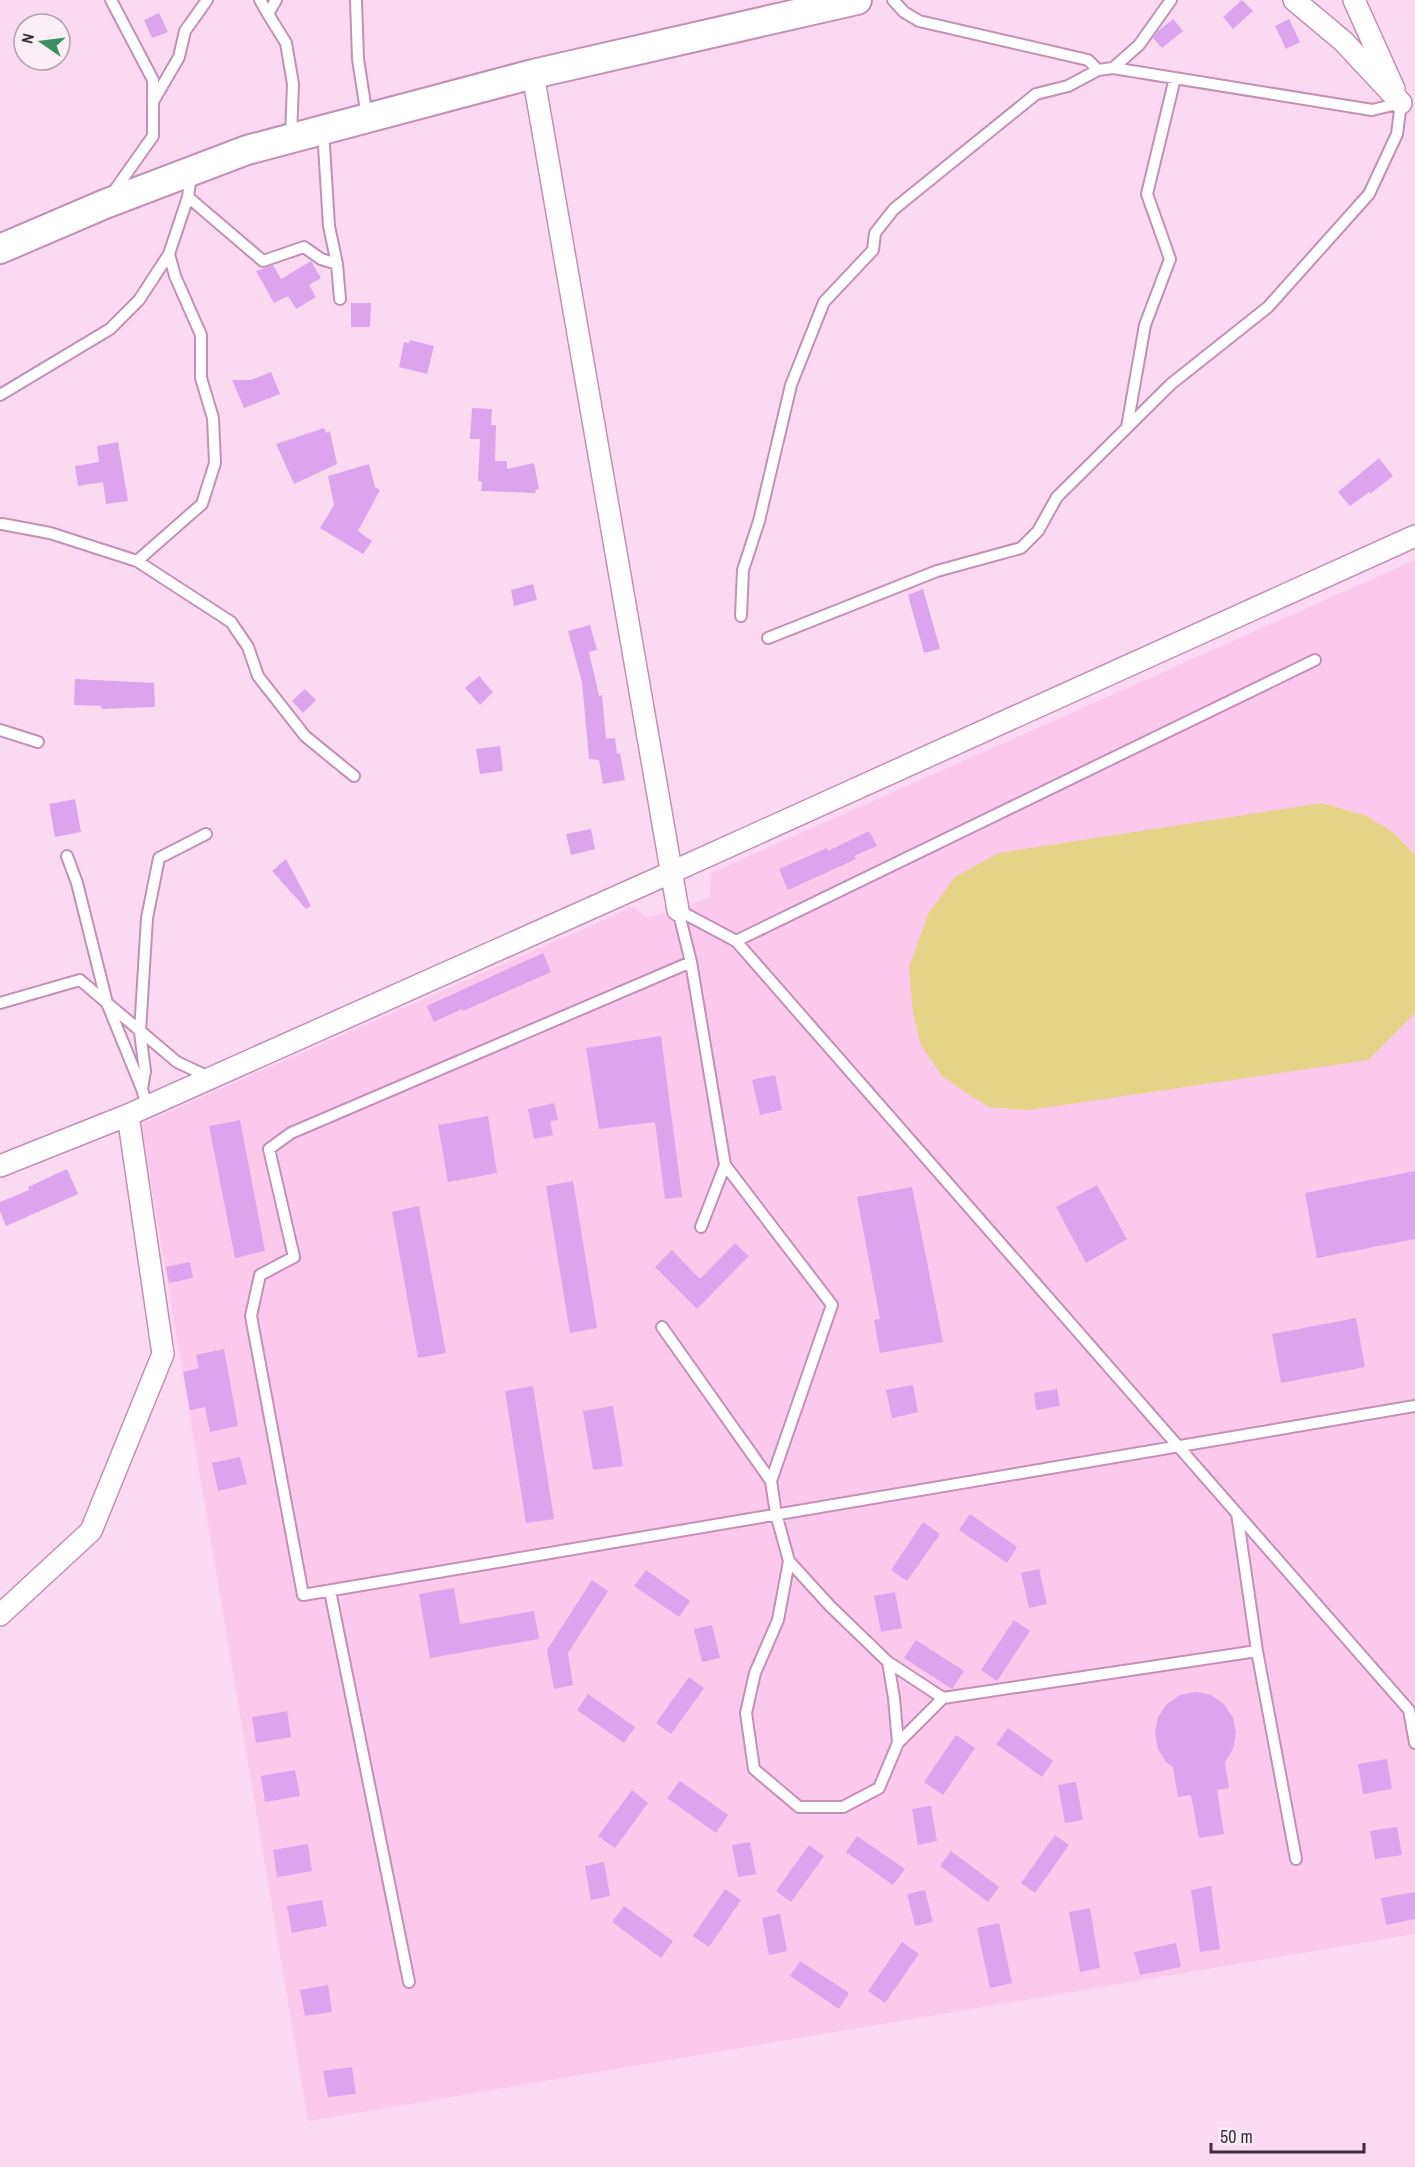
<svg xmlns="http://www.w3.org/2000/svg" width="1415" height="2167" viewBox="0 0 1415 2167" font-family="'Archivo Narrow',sans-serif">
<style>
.built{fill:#fbc9ec}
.green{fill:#e5d487}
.building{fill:#dba4ed}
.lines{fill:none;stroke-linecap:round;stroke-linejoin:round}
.lane-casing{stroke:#c490b5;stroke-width:14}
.street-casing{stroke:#c490b5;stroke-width:24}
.secondary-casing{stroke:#c490b5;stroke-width:32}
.lane{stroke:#fff;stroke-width:10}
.street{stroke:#fff;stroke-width:21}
.secondary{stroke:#fff;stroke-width:28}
</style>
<rect width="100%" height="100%" fill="#fbdaf1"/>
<path class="built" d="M1415 560V1934L308 2121 141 1124 633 907 648 917 678 910 710 897 711 873Z"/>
<path class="green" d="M1322 803 1367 816 1395 834 1415 855V1013L1368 1060 1029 1110 989 1107 971 1096 942 1076 921 1045 913 1013 909 967 929 912 955 877 998 853Z"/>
<path class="building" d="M1242 0 1253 11 1233 29 1223 17Z
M159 13 168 32 152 38 144 20Z
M1173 19 1183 31 1162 48 1153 38 1158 31Z
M1289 19 1300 42 1286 49 1275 26Z
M311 261 321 278 309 285 316 297 296 309 288 296 274 303 256 271 273 265 281 279Z
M351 303H371L370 327H351Z
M410 340 434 346 427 374 399 367 404 342 409 343Z
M271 372 280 394 244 408 232 380H251Z
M472 408 492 409 491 425H496L495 461H507V469L534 463 539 489 535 490 536 493 481 491 482 482 478 481 480 439H470Z
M324 428 326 433 330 431 337 464 294 484 276 444Z
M118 442 128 501 106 504 103 482 78 486 75 466 99 462 97 446Z
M1379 458 1393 476 1370 494 1369 492 1350 506 1338 492Z
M369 464 375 487 380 490 358 531 372 541 363 554 320 528 334 505 328 476Z
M533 584 537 600 514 606 511 590Z
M923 589 940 649 924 653 908 595Z
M590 625 597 650 589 652 599 696 602 695 606 739 615 738 617 754 620 753 625 780 603 784 599 760 589 759 582 682 568 631Z
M479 676 493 692 480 705 465 688Z
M75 679 154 683 155 707 101 709V706L74 705Z
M305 689 316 700 303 713 292 701Z
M500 746 503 771 480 774 476 749Z
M75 799 81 832 55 837 49 804Z
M591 829 595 849 571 855 566 834Z
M869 831 877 846 854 856 856 859 788 890 779 869 827 848 828 851Z
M286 859 311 906 306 909 272 871Z
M543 953 551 972 463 1011 462 1009 434 1022 427 1006Z
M661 1036 682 1197 665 1199 655 1122 599 1129 586 1048Z
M775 1075 782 1110 760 1115 752 1080Z
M554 1103 558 1120 550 1121 553 1135 534 1139 528 1109Z
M488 1116 497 1173 448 1182 438 1125Z
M240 1120 265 1251 235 1258 209 1126Z
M67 1169 78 1194 6 1226 0 1211V1202L29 1190 28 1187Z
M1415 1171V1239L1317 1258 1305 1193Z
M573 1181 597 1328 570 1333 546 1186Z
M1097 1185 1127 1239 1086 1263 1056 1207Z
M912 1187 943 1342 880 1353 874 1320 880 1319 857 1197Z
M419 1206 446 1353 418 1358 392 1212Z
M735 1243 749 1256 697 1309 655 1267 672 1250 700 1279Z
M190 1262 193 1278 169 1283 166 1267Z
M1356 1318 1365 1367 1281 1383 1272 1334Z
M224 1349 238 1426 210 1432 205 1407 190 1410 183 1372 199 1368 196 1355Z
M913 1385 918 1412 892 1418 886 1390Z
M533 1386 554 1519 526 1523 505 1391Z
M1057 1389 1060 1406 1036 1410 1034 1393Z
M613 1406 623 1466 593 1470 583 1411Z
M240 1457 247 1484 218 1491 212 1463Z
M970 1514 1017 1547 1007 1563 959 1530Z
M923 1522 940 1534 907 1581 891 1570Z
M1039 1569 1047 1604 1029 1608 1021 1573Z
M646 1570 690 1601 679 1617 634 1586Z
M592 1580 608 1591 568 1653 573 1685 554 1689 547 1650Z
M454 1588 460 1624 534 1611 539 1639 430 1658 419 1594Z
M895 1592 902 1628 881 1632 874 1596Z
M1014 1620 1030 1631 997 1681 981 1670Z
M712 1625 720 1658 702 1662 694 1629Z
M916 1640 964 1671 952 1689 904 1658Z
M689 1677 704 1688 671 1734 656 1723Z
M1196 1692 1211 1695 1224 1704 1233 1718 1236 1733 1233 1749 1225 1762 1229 1788 1217 1790 1224 1834 1199 1838 1191 1795 1178 1797 1173 1767 1166 1762 1158 1749 1155 1733 1158 1717 1167 1704 1180 1695Z
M588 1694 635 1727 624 1743 577 1710Z
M287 1711 291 1737 256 1743 252 1717Z
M1008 1728 1053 1761 1042 1777 996 1744Z
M956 1735 975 1748 943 1795 924 1782Z
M1387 1759 1392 1789 1363 1794 1358 1764Z
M295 1770 300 1796 265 1802 261 1776Z
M680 1781 728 1815 716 1833 667 1798Z
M1076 1782 1083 1820 1065 1823 1058 1785Z
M632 1790 648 1803 615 1848 598 1836Z
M931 1806 937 1841 918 1845 912 1809Z
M1397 1827 1402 1855 1375 1859 1370 1831Z
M1055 1835 1069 1845 1035 1893 1021 1883Z
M857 1836 905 1869 893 1885 846 1852Z
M750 1842 756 1874 738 1877 732 1845Z
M308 1844 312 1871 277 1877 273 1850Z
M809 1845 824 1856 791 1902 776 1891Z
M951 1851 999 1887 988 1902 940 1866Z
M604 1862 610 1896 591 1900 585 1866Z
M1211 1886 1220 1949 1200 1952 1191 1890Z
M725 1889 741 1900 709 1947 693 1936Z
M925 1890 933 1922 915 1926 907 1894Z
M1415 1892V1919L1386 1925 1381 1898Z
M322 1900 327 1926 292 1933 287 1906Z
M624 1906 673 1941 661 1958 612 1922Z
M1090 1908 1100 1968 1080 1972 1069 1912Z
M780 1914 787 1951 769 1955 762 1918Z
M999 1923 1012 1983 990 1988 977 1928Z
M902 1942 919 1954 885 2003 868 1991Z
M1176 1943 1181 1967 1140 1975 1134 1952Z
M800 1961 849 1993 839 2009 790 1976Z
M328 1985 332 2012 305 2016 300 1990Z
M352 2067 356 2094 328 2097 323 2071Z"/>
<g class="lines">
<defs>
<path id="lane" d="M111 0 153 80V136L112 194
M260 0 268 14
M276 0 268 14 286 43 293 84 291 135
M356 0 358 59 367 117
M893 0 904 12 919 21 1088 60 1098 70
M1113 68 1139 45 1171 0
M154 100 179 57 185 31 207 0
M323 130 329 226 337 264 340 299
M188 197 263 261 304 247 321 259 337 264
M0 395 110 329 139 300 169 254
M1127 427 1145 325 1170 259 1147 194 1175 78
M2 524 50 533 137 561 231 622 248 647 258 676 305 736 354 776
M137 561 202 504 215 463 213 418 201 378V335L175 276 169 254 188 197 191 175
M741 616 743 570 759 521 791 385 824 302 873 250 875 233 894 209 1036 94 1068 86 1098 70 1113 68 1372 110 1401 103 1397 134 1369 194 1268 307 1171 384 1057 497 1038 531 1021 548 937 571 768 638
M0 730 38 742
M67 856 77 883 107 1003 142 1089
M678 910 736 941 1409 1710 1415 1743
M678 910 691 962 725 1165 701 1227
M736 941 1315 660
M691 962 291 1133 269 1149 294 1257 260 1275 251 1316 303 1595 1415 1406
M0 1003 80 980 177 1062 211 1078
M147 1107 142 1089 145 1071 140 1032 147 918 159 858 206 834
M725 1165 832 1305 771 1481
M662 1327 771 1481 776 1514 789 1561 778 1620 755 1673 746 1713 754 1769 799 1807H843L879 1788 898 1743 894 1698 888 1662
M1237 1513 1257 1651 1296 1859
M789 1561 830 1606 888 1662 943 1698
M330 1591 409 1982
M898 1743 943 1698 1257 1651"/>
<path id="street" d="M1294 0 1343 41 1401 103
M1354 0 1394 89
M533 74 678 910
M0 1166 128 1115 672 872 1415 536
M0 1615 91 1531 163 1354 128 1115"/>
<path id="secondary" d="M0 249 105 204 247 150 533 74 857 0"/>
</defs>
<use href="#lane" class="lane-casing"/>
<use href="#street" class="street-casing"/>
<use href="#secondary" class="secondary-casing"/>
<use href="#lane" class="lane"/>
<use href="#street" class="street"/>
<use href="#secondary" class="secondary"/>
</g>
<g transform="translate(42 42) rotate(284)"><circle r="28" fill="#faeff6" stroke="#afa0aa" stroke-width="1.5"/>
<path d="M0-4.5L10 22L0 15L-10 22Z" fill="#3a9063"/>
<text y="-9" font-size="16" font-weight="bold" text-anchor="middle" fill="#3f2a39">N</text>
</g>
<path d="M1211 2143v9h153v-9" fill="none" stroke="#3f2a39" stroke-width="3"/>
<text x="1220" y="2143" font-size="18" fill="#3f2a39" stroke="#faeff6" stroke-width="4.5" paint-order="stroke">50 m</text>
</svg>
